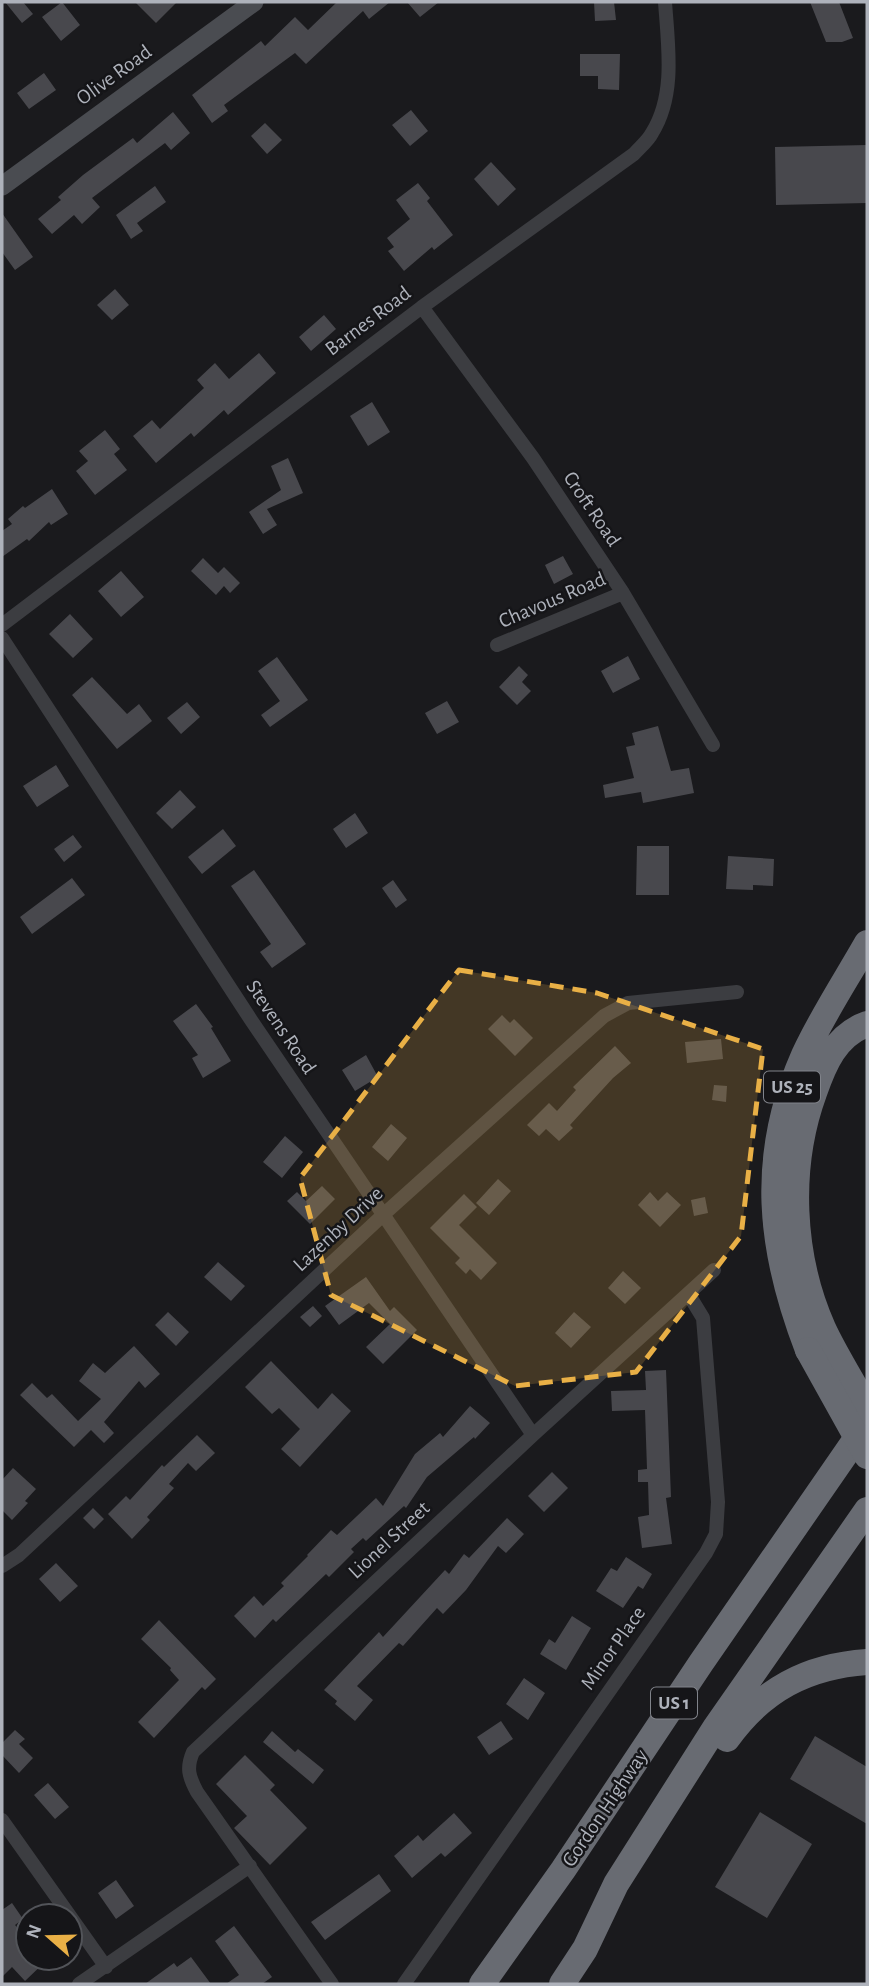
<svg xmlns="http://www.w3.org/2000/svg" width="869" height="1986" viewBox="0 0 869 1986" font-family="'Alegreya Sans',sans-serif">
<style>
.building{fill:#48484d}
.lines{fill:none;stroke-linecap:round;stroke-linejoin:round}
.street{stroke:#3c3d41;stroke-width:14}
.secondary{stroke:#4a4c51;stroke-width:19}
.highway{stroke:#686b72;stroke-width:26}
.highway-bridge{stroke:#686b72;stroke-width:26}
.marked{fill:#e9b046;fill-opacity:0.2;stroke:#e9b046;stroke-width:5;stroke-dasharray:14 9;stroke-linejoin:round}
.labels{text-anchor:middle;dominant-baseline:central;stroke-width:5;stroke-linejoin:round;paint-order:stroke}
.shield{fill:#151518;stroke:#80838a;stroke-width:2}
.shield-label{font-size:19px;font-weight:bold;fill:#aeb2bb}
.street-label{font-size:21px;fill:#aeb2bb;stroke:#151518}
</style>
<rect width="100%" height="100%" fill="#1a1a1d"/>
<path class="building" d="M5 2H23L33 14 22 23Z
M62 2 80 25 61 41 42 17Z
M135 2H177L156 23Z
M337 2H390L369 19 363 11 306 64 295 53 224 105 228 111 212 123 192 95 261 41 265 46 295 17 308 30Z
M407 2H439L420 17Z
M594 2H614L616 20 595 21Z
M810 2H839L853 38 842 42H826Z
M580 54H620L619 90 598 89V76H580Z
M44 73 56 90 29 109 17 93Z
M411 110 428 131 410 146 392 125Z
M173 112 190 133 171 150 165 143 92 198 100 207 82 224 74 215 52 234 38 219 61 200 58 197 83 175 133 138 137 143Z
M265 123 282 140 267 154 251 136Z
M867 145V203L776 205 775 147Z
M491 162 516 189 498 206 474 179Z
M418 183 430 198 427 201 453 235 434 250 432 247 404 271 388 251 394 247 387 238 410 219 396 200Z
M155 186 166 202 137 223 143 231 131 239 116 215Z
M2 213 33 257 15 270 2 252Z
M115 289 129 305 112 320 97 305Z
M324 315 336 329 311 351 299 337Z
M259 353 276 373 228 415 224 410 194 437 191 433 156 463 133 436 152 420 160 429 204 388 197 380 215 363 229 379Z
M372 402 390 432 368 446 350 416Z
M105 430 120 449 114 454 127 470 95 495 76 471 88 461 79 451Z
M288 458 303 493 267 509 277 525 263 534 249 512 281 490 271 466Z
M52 489 68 514 51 525 49 522 29 541 27 539 2 557V531L12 524 8 519 23 506 25 508Z
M563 556 573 574 554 584 545 565Z
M203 558 218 573 224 567 240 583 230 593 224 586 216 595 191 571Z
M121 571 144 597 121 617 98 591Z
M70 614 93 639 73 658 49 634Z
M628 656 640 679 613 693 601 671Z
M277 657 308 700 270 727 261 715 280 701 258 671Z
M519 666 528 675 522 682 531 691 517 705 499 687Z
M92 677 127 714 139 704 152 721 117 749 72 695Z
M447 701 459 722 437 734 425 713Z
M187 702 200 717 181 734 167 718Z
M658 726 671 771 689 768 694 793 643 803 641 792 605 798 603 785 634 778 626 747 635 745 632 733Z
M56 765 69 786 37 807 23 786Z
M180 790 196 807 172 829 156 813Z
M355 813 368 833 346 848 333 829Z
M223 829 236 846 202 874 188 857Z
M73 835 82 847 64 862 54 849Z
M637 846H669V895H636Z
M728 856 774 859 773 886 753 885V890L726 889Z
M254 870 306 944 272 968 260 952 271 944 231 886Z
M72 878 85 895 32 934 20 917Z
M393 880 407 900 396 908 382 888Z
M196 1004 213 1027 211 1028 231 1061 203 1078 192 1058 198 1055 173 1021Z
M502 1015 510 1023 514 1019 533 1038 515 1056 488 1029Z
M721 1039 723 1059 687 1063 685 1042Z
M615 1046 631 1063 613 1078 570 1125 573 1128 559 1141 546 1129 539 1136 527 1125 549 1103 557 1111 576 1090 573 1087Z
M366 1055 378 1077 355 1091 342 1070Z
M714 1085 727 1086 726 1102 712 1100Z
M391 1124 407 1138 388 1161 372 1147Z
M285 1136 303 1152 282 1178 263 1162Z
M498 1179 511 1191 489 1215 476 1203Z
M322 1186 335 1199 310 1224 287 1201 297 1192 306 1201Z
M650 1192 658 1201 667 1192 681 1205 660 1227 638 1205Z
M464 1194 477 1207 459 1225 497 1263 481 1280 470 1269 466 1274 455 1263 460 1258 430 1228Z
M705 1197 708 1213 694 1216 691 1200Z
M218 1262 245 1286 231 1301 204 1277Z
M623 1271 641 1288 625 1304 608 1288Z
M366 1277 390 1311 394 1307 417 1330 383 1364 366 1347 390 1324 369 1303 339 1325 325 1306Z
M313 1306 322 1316 310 1327 300 1317Z
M168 1312 189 1332 176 1346 155 1325Z
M574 1312 591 1327 571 1348 555 1333Z
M134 1346 160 1374 145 1388 139 1381 104 1422 114 1433 104 1443 91 1430 74 1447 20 1395 32 1383 47 1398 52 1394 78 1421 101 1399 79 1381 93 1363 105 1373Z
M271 1361 318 1409 332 1393 351 1411 300 1467 281 1449 300 1429 279 1408 272 1414 245 1387Z
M666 1370 671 1497 666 1498 672 1544 642 1548 638 1517 649 1515 648 1482H638V1470L647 1469 645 1410 612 1411 611 1391 646 1390 645 1371Z
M470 1406 490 1423 475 1439 474 1437 427 1477 406 1508 404 1506 366 1541 363 1538 351 1549 354 1552 329 1577 326 1574 276 1622 273 1619 255 1638 234 1616 254 1596 263 1606 284 1586 281 1583 308 1556 307 1555 331 1530 337 1535 376 1498 383 1506 415 1454 440 1433 443 1437Z
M197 1435 215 1453 196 1471 188 1463 169 1484 174 1488 147 1517 150 1520 132 1539 108 1514 126 1496 130 1500 162 1465 164 1467Z
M13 1468 36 1489 25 1501 28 1503 12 1520 2 1510V1480Z
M552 1472 568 1488 544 1512 528 1496Z
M93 1508 104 1519 94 1529 83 1518Z
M507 1518 524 1534 506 1553 498 1546 466 1590 443 1614 437 1608 403 1646 399 1643 357 1686 373 1700 355 1721 335 1704 337 1701 324 1690 379 1632 383 1637 445 1570 449 1574 464 1554 469 1558Z
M626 1557 652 1574 643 1589 638 1586 623 1608 596 1591 611 1568 617 1571Z
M56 1563 78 1586 60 1602 39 1579Z
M572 1616 591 1628 566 1670 540 1654 549 1639 555 1643Z
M159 1620 216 1679 205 1690 202 1687 154 1738 138 1722 179 1680 170 1670 171 1668 141 1639Z
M524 1678 545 1693 528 1720 506 1704Z
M501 1721 513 1739 489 1755 477 1737Z
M15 1730 25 1739 19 1744 33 1758 19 1773 2 1755V1743Z
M272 1731 295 1752 298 1749 324 1770 313 1784 263 1742Z
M815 1736 867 1767V1824L790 1779Z
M245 1755 275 1785 270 1790 307 1828 270 1865 234 1828 247 1816 216 1784Z
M48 1783 69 1807 55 1819 34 1795Z
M760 1812 812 1844 767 1918 715 1887Z
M454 1813 472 1833 445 1857 441 1853 412 1878 394 1856 418 1835 423 1841Z
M379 1874 391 1891 325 1940 311 1922Z
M116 1880 134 1906 116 1919 98 1893Z
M12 1903 23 1919 15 1925 28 1939V1958H49L25 1981 12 1967 2 1977V1910Z
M234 1926 272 1977 262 1984H226L239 1975 215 1941Z
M191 1957 211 1984H145L174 1963 177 1967Z"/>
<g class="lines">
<path class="street" d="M422 307 533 458 623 593 713 745
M2 625 422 307 634 154C640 147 648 141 652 133 676 95 668 45 665 2
M2 638 251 1020 533 1435
M497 645 623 593
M2 1566 19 1555 383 1215 604 1016 628 1003 737 992
M2 1820 106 1967
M79 1984 250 1866
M332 1984 197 1792C189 1777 186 1768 193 1752L533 1435 714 1270
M404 1984 706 1553 716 1534 718 1502 703 1318 689 1295"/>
<path class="secondary" d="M2 186 254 2"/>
<path class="highway" d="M867 1024C836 1035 824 1064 814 1093 787 1167 791 1256 823 1328 836 1356 853 1382 867 1408
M808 1350C769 1249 759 1157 804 1055 822 1016 846 980 867 943
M727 1739C762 1690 807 1666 867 1662
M482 1984 563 1870 701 1663 867 1423
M562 1984 585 1949 616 1884 715 1728 867 1510"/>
<path class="highway-bridge" d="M808 1350 867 1456"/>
</g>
<path class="marked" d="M459 970 597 993 763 1049 741 1236 636 1372 515 1386 331 1295 300 1178Z"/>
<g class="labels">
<g class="shield">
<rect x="764" y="1071.5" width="56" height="31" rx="5"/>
<rect x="651" y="1687.5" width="46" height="31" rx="5"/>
</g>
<g class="shield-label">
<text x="792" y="1087">US 25</text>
<text x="674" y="1703">US 1</text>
</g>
<g class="street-label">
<text transform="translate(114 75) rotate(-36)">Olive Road</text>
<text transform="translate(368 321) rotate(-37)">Barnes Road</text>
<text transform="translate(592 509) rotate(56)">Croft Road</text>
<text transform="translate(552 600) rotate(-23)">Chavous Road</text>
<text transform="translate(281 1027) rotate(56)">Stevens Road</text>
<text transform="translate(338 1229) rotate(-43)">Lazenby Drive</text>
<text transform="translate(389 1540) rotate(-43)">Lionel Street</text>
<text transform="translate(613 1648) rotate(-55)">Minor Place</text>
<text transform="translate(605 1808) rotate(-56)">Gordon Highway</text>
</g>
</g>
<rect width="869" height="1986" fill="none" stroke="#aeb2bb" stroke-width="7"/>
<g transform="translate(49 1937) rotate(290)"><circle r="33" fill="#151518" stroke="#525459" stroke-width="2"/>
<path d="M0-5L12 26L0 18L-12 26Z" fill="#e9b046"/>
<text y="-10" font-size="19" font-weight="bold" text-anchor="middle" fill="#aeb2bb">N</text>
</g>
</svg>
